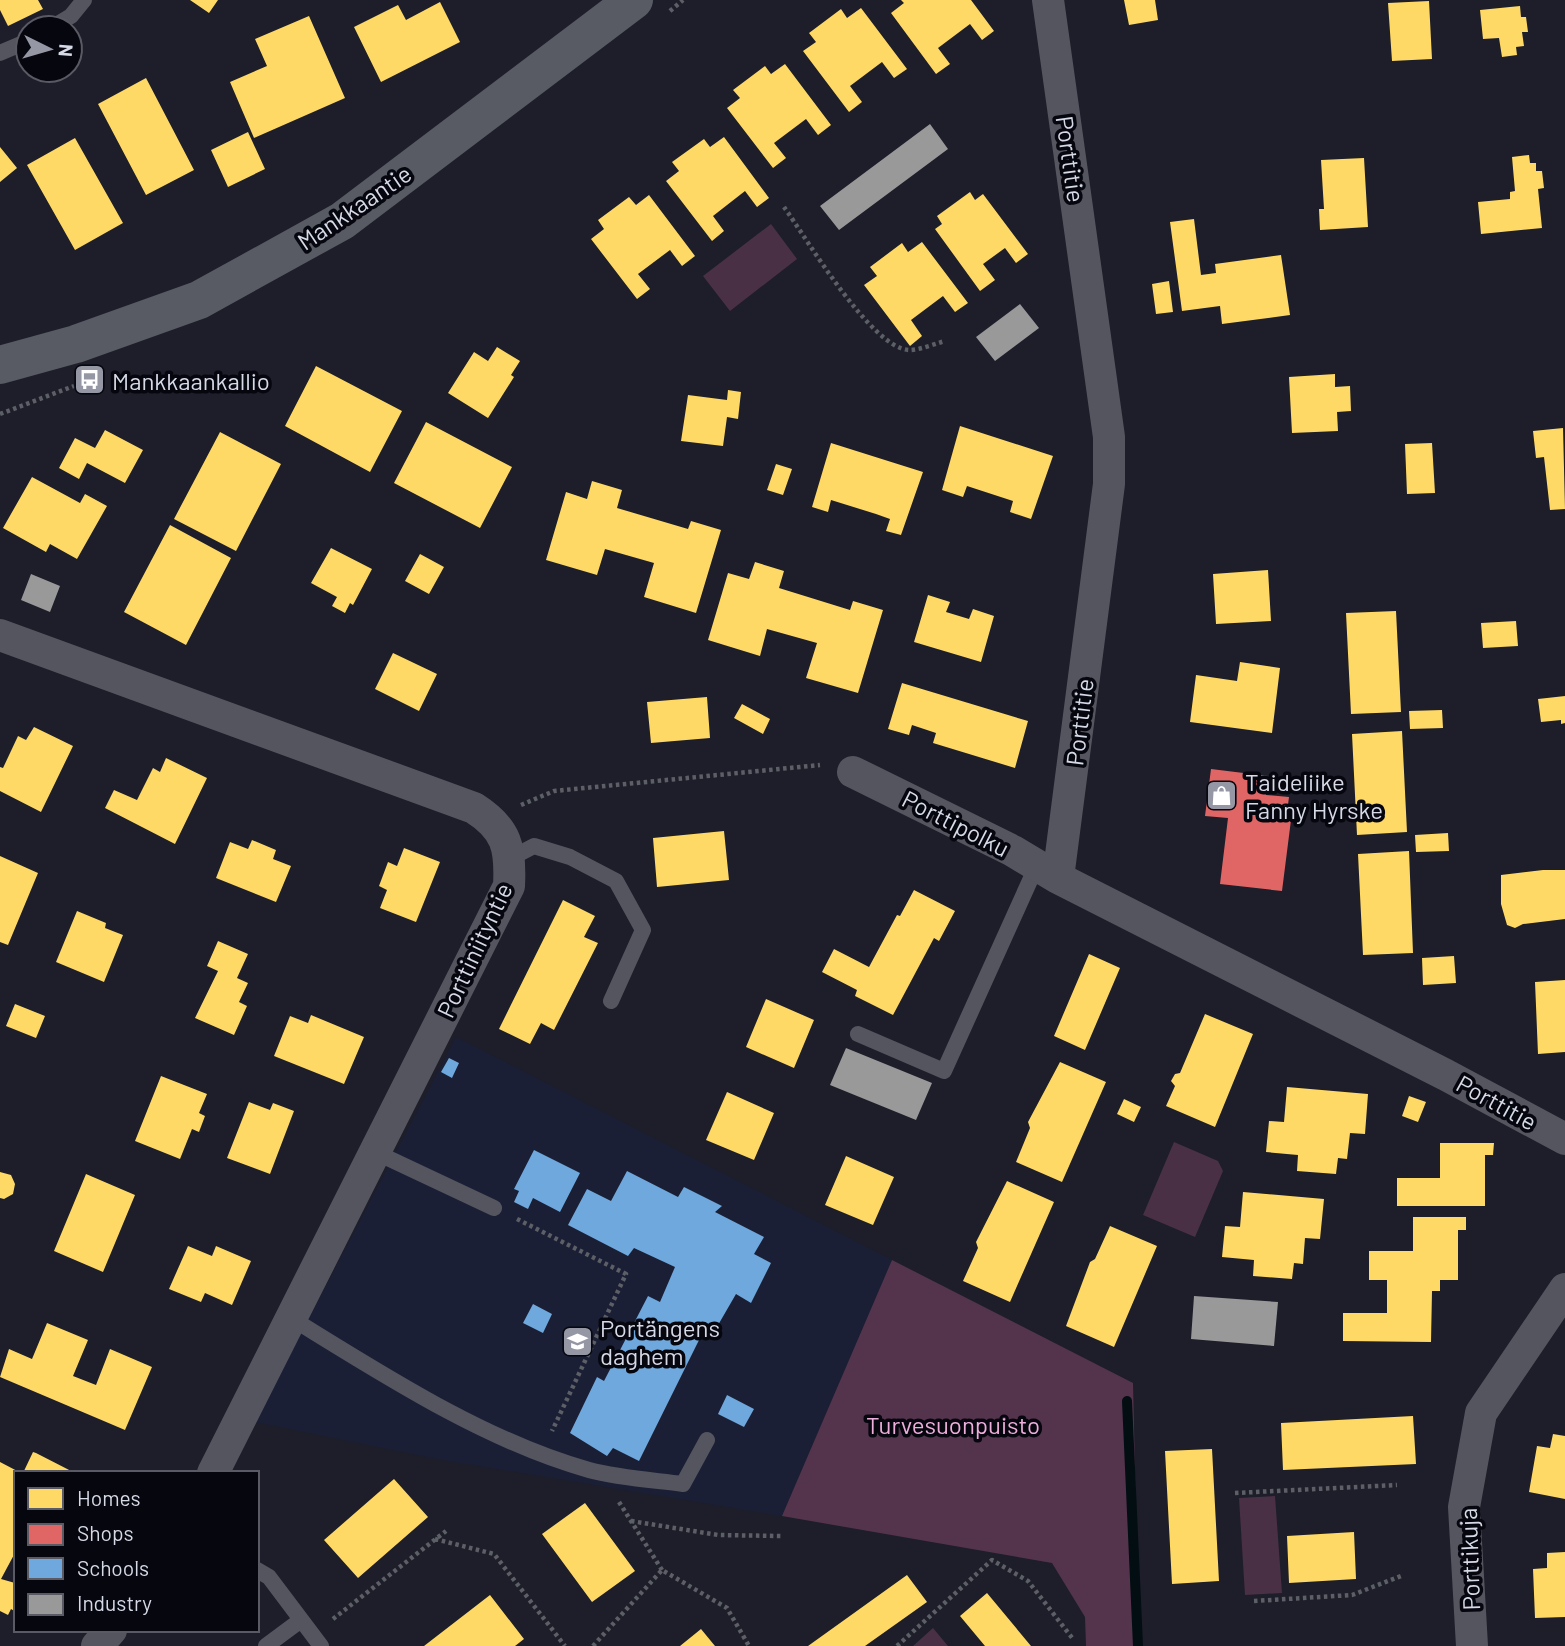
<svg xmlns="http://www.w3.org/2000/svg" width="1565" height="1646" viewBox="0 0 1565 1646" font-family="Barlow,sans-serif">
<style>
.built{fill:#1b1f35}
.green{fill:#4a3044}
.forest{fill:#53344c}
.homes{fill:#ffd966}
.shops{fill:#e06666}
.schools{fill:#6fa8dc}
.industry{fill:#999}
.lines{fill:none;stroke-linecap:round;stroke-linejoin:round}
.stream{stroke:#030e12;stroke-width:10}
.path{stroke:#5d5f66;stroke-width:4.5;stroke-dasharray:3.5 3.5;stroke-linecap:butt}
.service{stroke:#54555f;stroke-width:16}
.minor{stroke:#54555f;stroke-width:32}
.secondary{stroke:#585a64;stroke-width:38}
.labels{text-anchor:middle;dominant-baseline:central;stroke-width:7;stroke-linejoin:round;paint-order:stroke}
.street-label{font-size:24px;fill:#d6d9e6;stroke:#05060e}
.poi-label{font-size:24px;fill:#d6d9e6;stroke:#05060e;text-anchor:start}
.park-label{font-size:24px;fill:#eeaedb;stroke:#05060e}
</style>
<rect width="100%" height="100%" fill="#1d1e29"/>
<path class="built" d="M456 1037 892 1260 782 1516 442 1460 255 1422Z"/>
<path class="green" d="M771 224 797 259 730 311 703 276Z
M1174 1142 1218 1161 1223 1171 1195 1237 1143 1215Z
M1275 1496 1282 1593 1245 1595 1239 1498Z
M933 1628 948 1646H913Z"/>
<path class="forest" d="M892 1260 1133 1383 1139 1646H1086L1085 1617 1052 1563 782 1516Z"/>
<path class="homes" d="M0 0H38L43 9 8 26 0 10Z
M190 0H218L209 13Z
M901 0H971L994 31 982 40 970 24 938 48 950 64 936 74 891 13 904 3Z
M1124 0H1155L1158 20 1129 25Z
M1429 1 1432 59 1392 61 1388 3Z
M440 2 460 42 381 82 354 27 398 5 406 20Z
M1520 6 1521 17H1526L1528 32H1522L1524 46 1516 47 1517 55 1502 57 1499 38 1483 39 1480 10Z
M861 8 907 69 894 78 882 62 850 86 862 102 849 112 803 51 816 42 809 33 841 9 847 18Z
M309 16 345 98 254 138 230 82 267 66 255 39Z
M785 64 831 125 818 135 806 119 774 143 786 158 773 168 727 108 740 98 733 90 765 66 771 74Z
M146 78 194 170 146 195 98 104Z
M248 132 265 169 228 187 211 150Z
M724 137 769 198 757 207 745 191 713 216 724 231 712 241 666 181 679 171 672 162 704 139 710 147Z
M75 138 123 223 75 250 27 165Z
M0 147 17 168 0 182Z
M1529 155 1530 163H1536V171H1542L1544 188 1538 189 1542 228 1481 234 1478 202 1510 199V192L1515 191 1512 157Z
M1364 158 1368 227 1320 230 1319 209H1324L1321 160Z
M970 192 975 200 983 194 1028 254 1016 263 1005 248 983 264 995 280 980 291 935 229 942 224 937 216Z
M649 195 695 256 682 266 670 250 638 274 650 289 637 299 591 239 604 229 598 220 629 197 636 205Z
M1194 219 1201 275 1216 273 1215 264 1281 255 1290 315 1222 324 1220 306 1182 311 1170 222Z
M922 242 968 303 955 312 943 296 911 320 922 336 910 346 864 285 877 276 870 267 902 243 908 252Z
M1169 281 1173 312 1156 314 1152 284Z
M497 347 520 361 511 375 514 377 488 418 448 393 474 352 488 361Z
M316 366 402 411 370 472 285 426Z
M1335 374V387L1350 386 1351 411 1337 412 1338 431 1292 433 1289 377Z
M728 390 741 392 738 419 727 417 723 446 681 441 688 395 727 400Z
M426 422 512 467 480 528 394 483Z
M960 426 1053 456 1031 519 1010 512 1013 501 967 486 963 497 942 490Z
M1563 428 1565 509 1550 510 1544 457 1536 458 1533 431Z
M105 430 143 450 125 483 87 463 79 479 59 468 75 438 95 448Z
M220 432 281 464 236 551 174 519Z
M831 443 923 472 901 535 886 531 890 519 876 514 831 500 828 512 812 507Z
M1432 443 1435 493 1407 494 1405 444Z
M776 464 792 469 783 495 767 490Z
M32 477 80 503 85 494 107 506 77 559 50 544 46 552 3 528Z
M592 481 622 490 617 508 688 529 691 521 721 530 696 613 644 597 654 563 605 549 597 575 546 560 566 492 587 499Z
M170 525 231 558 186 645 124 612Z
M331 548 372 569 353 605 350 603 345 613 332 606 337 597 311 583Z
M420 554 444 567 429 594 405 581Z
M755 562 784 571 779 588 850 610 853 601 883 610 858 693 806 678 817 643 767 629 760 656 708 640 728 573 749 579Z
M1268 570 1271 621 1216 624 1213 574Z
M928 595 950 602 946 612 969 619 973 609 994 616 981 662 914 642Z
M1396 611 1401 712 1351 714 1346 613Z
M1516 621 1518 646 1483 648 1481 623Z
M393 653 437 674 419 711 375 689Z
M1240 662 1280 668 1272 733 1190 722 1196 675 1237 681Z
M902 683 1028 721 1015 768 933 743 936 733 912 725 909 735 888 729Z
M1565 696V723L1561 724V720L1541 722 1538 699Z
M707 697 710 738 651 743 647 702Z
M742 704 770 719 763 734 734 718Z
M1442 710 1443 728 1410 729 1409 711Z
M34 727 73 746 41 812 0 791V767L3 768 18 736 26 740Z
M1402 731 1407 832 1357 835 1352 734Z
M166 758 207 778 175 844 105 808 114 790 137 800 153 768 160 772Z
M724 831 729 880 657 887 653 838Z
M1448 833 1449 851 1416 852 1415 835Z
M252 840 276 850 273 859 291 866 276 902 216 878 230 842 248 849Z
M404 848 440 862 416 922 380 908 387 890 379 886 388 862 397 866Z
M1409 851 1413 953 1363 955 1358 854Z
M0 856 38 873 8 945 0 942Z
M1543 870H1565V919L1523 924 1515 928 1507 925 1501 904V875Z
M914 890 955 911 939 941 934 938 893 1015 855 996 857 990 822 972 834 949 869 967 897 915 900 916Z
M563 900 595 916 584 937 598 943 554 1030 541 1023 530 1044 499 1029Z
M77 911 106 923 105 928 123 935 104 982 56 962Z
M218 941 248 954 237 978 248 983 239 1002 247 1006 234 1035 195 1018 218 971 207 966Z
M1089 954 1120 968 1085 1050 1054 1036Z
M1454 956 1456 983 1423 985 1422 958Z
M1565 980V1052L1538 1054 1535 982Z
M766 999 814 1020 794 1068 746 1047Z
M15 1004 45 1016 36 1038 6 1026Z
M1205 1014 1253 1034 1215 1127 1166 1106 1175 1086 1171 1081 1175 1074 1180 1073Z
M311 1015 364 1037 344 1084 274 1056 290 1016 308 1023Z
M1060 1062 1106 1082 1062 1182 1016 1162 1030 1128 1028 1122Z
M161 1076 207 1094 199 1113 205 1116 199 1132 192 1129 180 1159 135 1141Z
M1287 1087 1368 1094 1365 1134 1350 1133 1347 1159 1338 1158 1336 1174 1297 1171 1298 1155 1266 1152 1269 1121 1284 1122Z
M727 1092 774 1113 754 1160 706 1140Z
M1409 1096 1426 1102 1418 1122 1402 1116Z
M1124 1099 1141 1107 1134 1122 1117 1114Z
M249 1102 270 1110 273 1103 294 1111 270 1174 227 1158Z
M1440 1143H1494L1493 1155H1485V1206H1397V1178H1440Z
M846 1156 894 1177 873 1225 825 1205Z
M0 1172 11 1175 15 1184 13 1194 4 1199 0 1198Z
M86 1174 135 1195 103 1272 54 1251Z
M1007 1181 1054 1202 1010 1302 963 1281 978 1248 976 1242Z
M1243 1192 1324 1199 1320 1239 1305 1238 1303 1264 1294 1263 1292 1279 1253 1276 1254 1260 1222 1257 1225 1226 1240 1227Z
M1413 1217H1466V1230H1458V1280H1440V1291H1432L1431 1342 1343 1341V1313H1387V1280H1369V1251H1413Z
M1110 1226 1157 1246 1114 1347 1066 1326 1090 1262 1095 1259Z
M188 1246 212 1256 216 1246 251 1261 232 1305 205 1293 201 1302 169 1289Z
M47 1323 88 1340 73 1376 96 1385 110 1349 152 1367 125 1430 0 1377 9 1349 32 1359Z
M1413 1416 1416 1464 1283 1470 1281 1423Z
M1553 1434 1565 1436V1499L1529 1492 1537 1446 1550 1448Z
M1212 1449 1219 1581 1172 1584 1165 1451Z
M33 1452 36 1453 75 1473H23Z
M0 1462 21 1473H16V1551L1 1579 15 1583 16 1587V1612L11 1609 8 1615 0 1611Z
M394 1479 428 1517 358 1578 324 1540Z
M585 1503 635 1571 592 1602 542 1534Z
M1354 1532 1356 1579 1289 1583 1287 1536Z
M1565 1552V1617L1535 1618 1533 1569 1547 1568V1553Z
M907 1575 927 1602 865 1646H808Z
M987 1593 1031 1646H985L960 1616Z
M490 1595 524 1639 515 1646H424Z
M701 1629 715 1646H680Z"/>
<path class="shops" d="M1211 769 1268 776 1266 795 1289 797 1286 820H1291L1282 891 1220 884 1228 818 1205 816Z"/>
<path class="schools" d="M449 1058 459 1063 452 1078 441 1072Z
M534 1150 580 1173 560 1212 533 1198 528 1209 514 1202 519 1191 514 1189Z
M627 1171 678 1197 684 1187 722 1206 715 1212 764 1237 754 1254 771 1263 751 1303 736 1294 710 1339 702 1334 639 1461 613 1448 607 1456 570 1433 597 1377 604 1381 648 1296 660 1302 675 1267 634 1248 628 1256 568 1225 587 1189 611 1201Z
M533 1304 552 1314 543 1333 523 1323Z
M727 1395 754 1409 744 1427 718 1414Z"/>
<path class="industry" d="M930 124 948 149 839 230 820 206Z
M1020 304 1039 328 995 361 976 337Z
M31 574 60 586 50 612 21 600Z
M846 1048 932 1083 916 1120 830 1085Z
M1194 1296 1278 1302 1274 1346 1191 1339Z"/>
<g class="lines">
<path class="stream" d="M1127 1401 1138 1646"/>
<path class="path" d="M670 11 683 0
M784 207C807 239 871 348 909 350 920 350 934 344 945 341
M0 414 74 386
M521 805 554 791 820 765
M517 1219 626 1274 552 1431
M1235 1493 1397 1485
M619 1502 662 1570
M631 1521 718 1535 781 1536
M435 1539 494 1554 565 1646
M1254 1601 1352 1595 1401 1576
M333 1619 446 1531
M593 1646 662 1570 727 1608 749 1646
M897 1646 992 1560 1028 1581 1073 1639"/>
<path class="service" d="M51 28 71 16 84 0
M0 53 28 41
M511 858 534 846 570 857 616 881 643 930 611 1001
M858 1034 944 1071 1037 865
M375 1152 494 1208
M291 1318C382 1374 485 1441 589 1470 619 1478 652 1480 683 1484L707 1440
M257 1570 269 1577 321 1646
M266 1646 301 1620"/>
<path class="minor" d="M1048 0 1109 437V484L1058 878 1446 1075 1565 1139
M0 635 474 808C507 829 511 848 509 886L213 1473
M853 772 1013 851 1058 878
M97 1646 111 1630
M1472 1646 1464 1507 1481 1413 1565 1289"/>
<path class="secondary" d="M0 365 76 344 199 300 342 221 634 0"/>
</g>
<defs>
<symbol id="bus-square" viewBox="-11 -11 22 22"><rect x="-9" y="-9" width="18" height="18" rx="4" fill="#9598a4" stroke="#05060e"/><path d="M-5-6H5V4H4V6H2V4H-2V6H-4V4H-5ZM-3.5-4V0h7V-4ZM-3.5 1.2v1.5H-2V1.2ZM2 1.2v1.5H3.5V1.2Z" fill="#fff"/></symbol>
<symbol id="shop-square" viewBox="-11 -11 22 22"><rect x="-9" y="-9" width="18" height="18" rx="4" fill="#9598a4" stroke="#05060e"/><path d="M-5-2.5h2.3a2.7 3.5 0 0 1 5.4 0H5L5.5 6h-11ZM-1.5-2.5h3a1.5 2.3 0 0 0-3 0Z" fill="#fff"/></symbol>
<symbol id="school-square" viewBox="-11 -11 22 22"><rect x="-9" y="-9" width="18" height="18" rx="4" fill="#9598a4" stroke="#05060e"/><path d="M0-5L7-2L0 1L-7-2ZM-4 1L0 2.5L4 1V4Q0 6-4 4Z" fill="#fff"/></symbol>
</defs>
<g fill-rule="evenodd">
<use href="#bus-square" x="72" y="362" width="35" height="35"/>
<use href="#shop-square" x="1204" y="778" width="35" height="35"/>
<use href="#school-square" x="560" y="1324" width="35" height="35"/>
</g>
<g class="labels">
<g class="street-label">
<text transform="translate(1071 159) rotate(82)">Porttitie</text>
<text transform="translate(354 207) rotate(-34)">Mankkaantie</text>
<text transform="translate(1079 722) rotate(-83)">Porttitie</text>
<text transform="translate(956 823) rotate(27)">Porttipolku</text>
<text transform="translate(474 950) rotate(-65)">Porttiniityntie</text>
<text transform="translate(1497 1102) rotate(29)">Porttitie</text>
<text transform="translate(1469 1559) rotate(-92)">Porttikuja</text>
</g>
<g class="poi-label">
<text x="112" y="380">Mankkaankallio</text>
<text x="1245" y="781">Taideliike<tspan x="1245" dy="28">Fanny Hyrske</tspan></text>
<text x="600" y="1327">Portängens<tspan x="600" dy="28">daghem</tspan></text>
</g>
<g class="park-label">
<text x="953" y="1424">Turvesuonpuisto</text>
</g>
</g>
<rect x="14" y="1471" width="245" height="161" fill="#05060e" stroke="#595a64" stroke-width="2"/>
<rect x="28" y="1488" width="35" height="21" fill="#ffd966" stroke="#595a64" stroke-width="2"/>
<text x="77" y="1506" font-size="21" fill="#d6d9e6">Homes</text>
<rect x="28" y="1524" width="35" height="21" fill="#e06666" stroke="#595a64" stroke-width="2"/>
<text x="77" y="1541" font-size="21" fill="#d6d9e6">Shops</text>
<rect x="28" y="1558" width="35" height="21" fill="#6fa8dc" stroke="#595a64" stroke-width="2"/>
<text x="77" y="1576" font-size="21" fill="#d6d9e6">Schools</text>
<rect x="28" y="1594" width="35" height="21" fill="#999999" stroke="#595a64" stroke-width="2"/>
<text x="77" y="1611" font-size="21" fill="#d6d9e6">Industry</text>
<g transform="translate(49 49) rotate(95)"><circle r="33" fill="#05060e" stroke="#595a64" stroke-width="2"/>
<path d="M0-5L12 26L0 18L-12 26Z" fill="#9598a4"/>
<text y="-10" font-size="19" font-weight="bold" text-anchor="middle" fill="#d6d9e6">N</text>
</g>
</svg>
